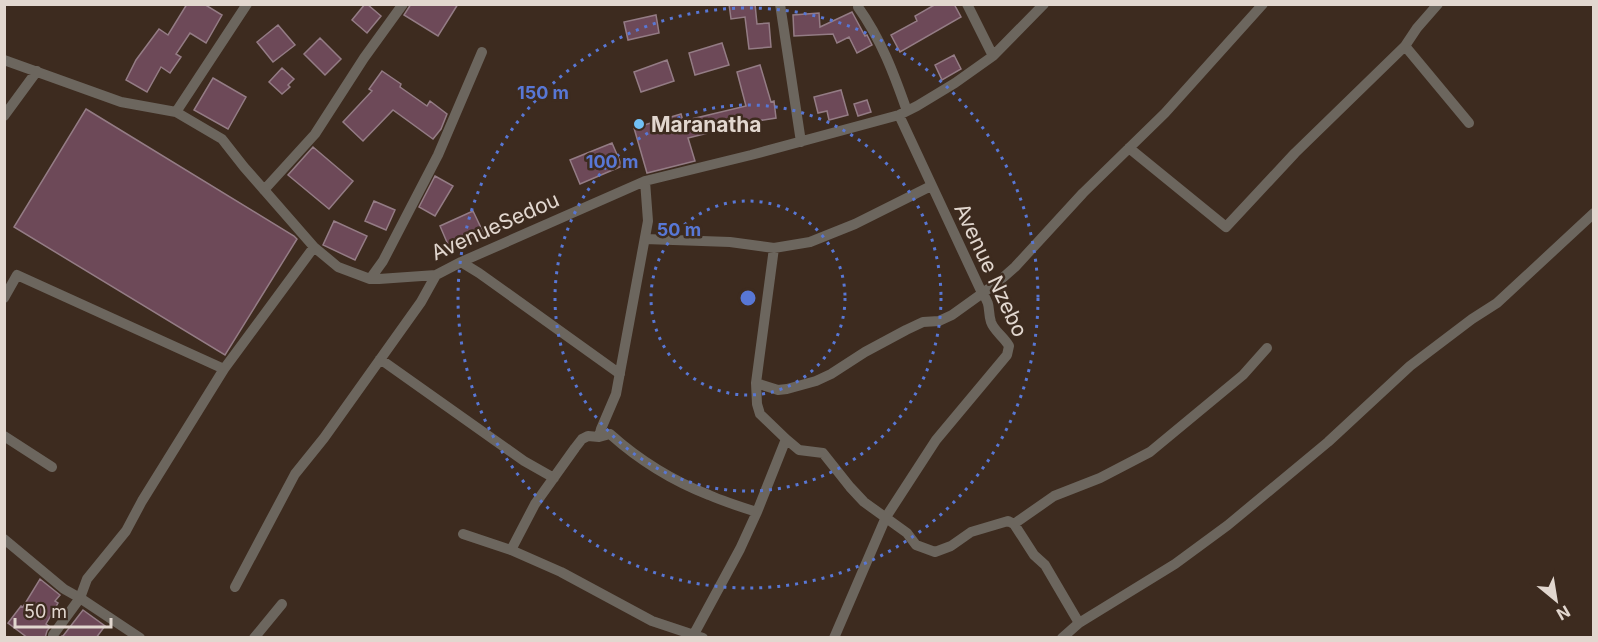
<svg xmlns="http://www.w3.org/2000/svg" width="1598" height="642" viewBox="0 0 1598 642" font-family="Inter,sans-serif">
<style>
.building{fill:#6d4958;stroke:#947c85;stroke-width:1.5}
.lines{fill:none;stroke-linecap:round;stroke-linejoin:round}
.minor{stroke:#6c665e;stroke-width:10}
.ring{fill:none;stroke:#5877d5;stroke-width:3;stroke-dasharray:3 6}
.poi-dot{fill:#71c1f5;stroke:#3d2b1f;stroke-width:2}
.labels{text-anchor:middle;dominant-baseline:central;stroke-width:5;stroke-linejoin:round;paint-order:stroke}
.poi-label{font-size:21px;font-weight:bold;fill:#e2d7cf;stroke:#3d2b1f;text-anchor:start}
.street-label{font-size:21px;fill:#e2d7cf;stroke:#3d2b1f}
.centre{fill:#5877d5;stroke:#3d2b1f;stroke-width:3}
.ring-label{font-size:18px;text-anchor:middle;font-weight:bold;fill:#5877d5;stroke:#3d2b1f;stroke-width:5;stroke-linejoin:round;paint-order:stroke}
</style>
<rect width="100%" height="100%" fill="#3d2b1f"/>
<path class="building" d="M187 4H204L222 15 206 43 190 33 176 54 181 57 170 73 161 67 147 92 126 80 136 60 159 29 168 35Z
M365 4H367L381 16 367 33 352 20Z
M458 4 438 36 404 15 411 4Z
M729 4H755L757 24 769 23 771 47 749 49 745 17 731 19Z
M936 4H954L961 17 900 52 891 35 917 21 915 16Z
M852 12 865 36 867 35 872 45 857 53 849 37 837 43 833 34 794 36 793 15 819 13 820 27Z
M656 15 659 33 628 40 624 22Z
M278 25 295 45 273 62 257 42Z
M320 38 341 59 325 75 304 54Z
M722 43 729 65 695 75 689 53Z
M954 55 961 69 942 80 935 65Z
M667 60 674 81 641 92 634 72Z
M760 65 771 102 774 101 776 118 731 125 732 127 688 138 695 161 647 173 634 128 681 114 683 121 746 106 737 72Z
M282 68 294 79 288 85 290 87 282 94 269 82Z
M382 71 401 84 400 87 427 106 430 101 447 114 441 129 433 139 393 110 363 141 343 122 372 91 369 89Z
M213 78 246 97 228 129 194 110Z
M841 90 848 115 829 120 827 111 818 113 814 97Z
M867 100 871 112 858 116 854 104Z
M86 109 294 236 297 239 225 355 14 227Z
M612 143 622 166 580 184 570 160Z
M313 147 353 181 329 209 288 175Z
M435 176 453 186 435 216 419 207Z
M374 201 395 210 386 230 365 221Z
M473 211 483 232 449 247 440 226Z
M334 221 367 236 355 260 323 245Z
M40 579 60 595 55 601 58 603 46 624 50 627 47 631 45 638H28L8 623 21 606 23 607Z
M83 610 105 626 96 638H60L62 636H63Z"/>
<g class="lines">
<path class="minor" d="M780 4 801 142
M967 4 993 56
M858 7C881 39 894 74 907 111
M1405 46 1469 123
M4 60 121 102 176 112 222 139 244 167 314 247 338 267 370 279H379L436 275 461 262 645 181 751 155 899 115 917 106 955 83 993 56 1044 4
M176 112 247 4
M4 116 37 71
M1129 148 1226 227 1295 153 1405 46 1417 28 1438 4
M645 181 648 221 616 394 601 429 599 437 610 434C639 460 673 481 709 495 725 502 741 507 757 512L740 549 694 634V638
M264 190 315 134 364 58 403 4
M645 239 730 242 774 248 810 242 855 224 931 186
M461 262 479 273 620 374
M370 279 383 261 438 155 482 52
M4 298 17 275 224 369
M380 359 524 461 554 478
M756 383 778 390 787 389 816 381 831 374 865 352 906 330 923 322 939 321 952 315 998 282 1015 267 1083 193 1165 113 1263 4
M4 436 52 467
M786 439 799 450 823 453 850 487 864 502 907 533 916 545 935 552 951 546 971 532 1008 521 1014 524 1034 555 1045 565 1079 623
M757 512 786 439 760 414 757 404 756 383 774 248
M1014 524 1054 496 1100 478 1150 452 1243 375 1267 348
M463 534 511 550 561 572 652 621 703 638
M4 539 64 589 80 598 140 638
M511 550 535 504 575 448 582 439 588 436 599 437
M235 587 295 474 324 438 421 302 436 275
M53 638V635L80 598 87 579 126 531 142 501 224 369 314 247
M254 638 282 604
M834 638 886 517 936 440 1007 355 1009 346C1004 337 994 331 991 322 987 309 992 306 982 293L899 115
M1062 638 1079 623 1175 564 1228 525 1328 442 1410 366 1472 319 1497 303 1594 213"/>
</g>
<g class="ring">
<circle cx="748" cy="298" r="97"/>
<circle cx="748" cy="298" r="193"/>
<circle cx="748" cy="298" r="290"/>
</g>
<circle class="poi-dot" cx="639" cy="124" r="6"/>
<g class="labels">
<g class="poi-label">
<text x="651" y="124">Maranatha</text>
</g>
<g class="street-label">
<text transform="translate(495 226) rotate(-24)">AvenueSedou</text>
<text transform="translate(991 270) rotate(65)">Avenue Nzebo</text>
</g>
</g>
<circle cx="748" cy="298" r="9" class="centre"/>
<g class="ring-label">
<text x="543" y="99">150 m</text>
<text x="612" y="168">100 m</text>
<text x="679" y="236">50 m</text>
</g>
<rect width="1598" height="642" fill="none" stroke="#e2d7cf" stroke-width="12"/>
<g transform="translate(1556 600) rotate(150)" stroke="#3d2b1f" stroke-width="4.5" paint-order="stroke">
<path d="M0-4.5L10 22L0 15L-10 22Z" fill="#e2d7cf"/>
<text y="-9" font-size="16" font-weight="bold" text-anchor="middle" fill="#e2d7cf">N</text>
</g>
<path d="M15 618v9h96v-9" fill="none" stroke="#e2d7cf" stroke-width="3"/>
<text x="24" y="618" font-size="18" fill="#e2d7cf" stroke="#3d2b1f" stroke-width="4.5" paint-order="stroke">50 m</text>
</svg>
